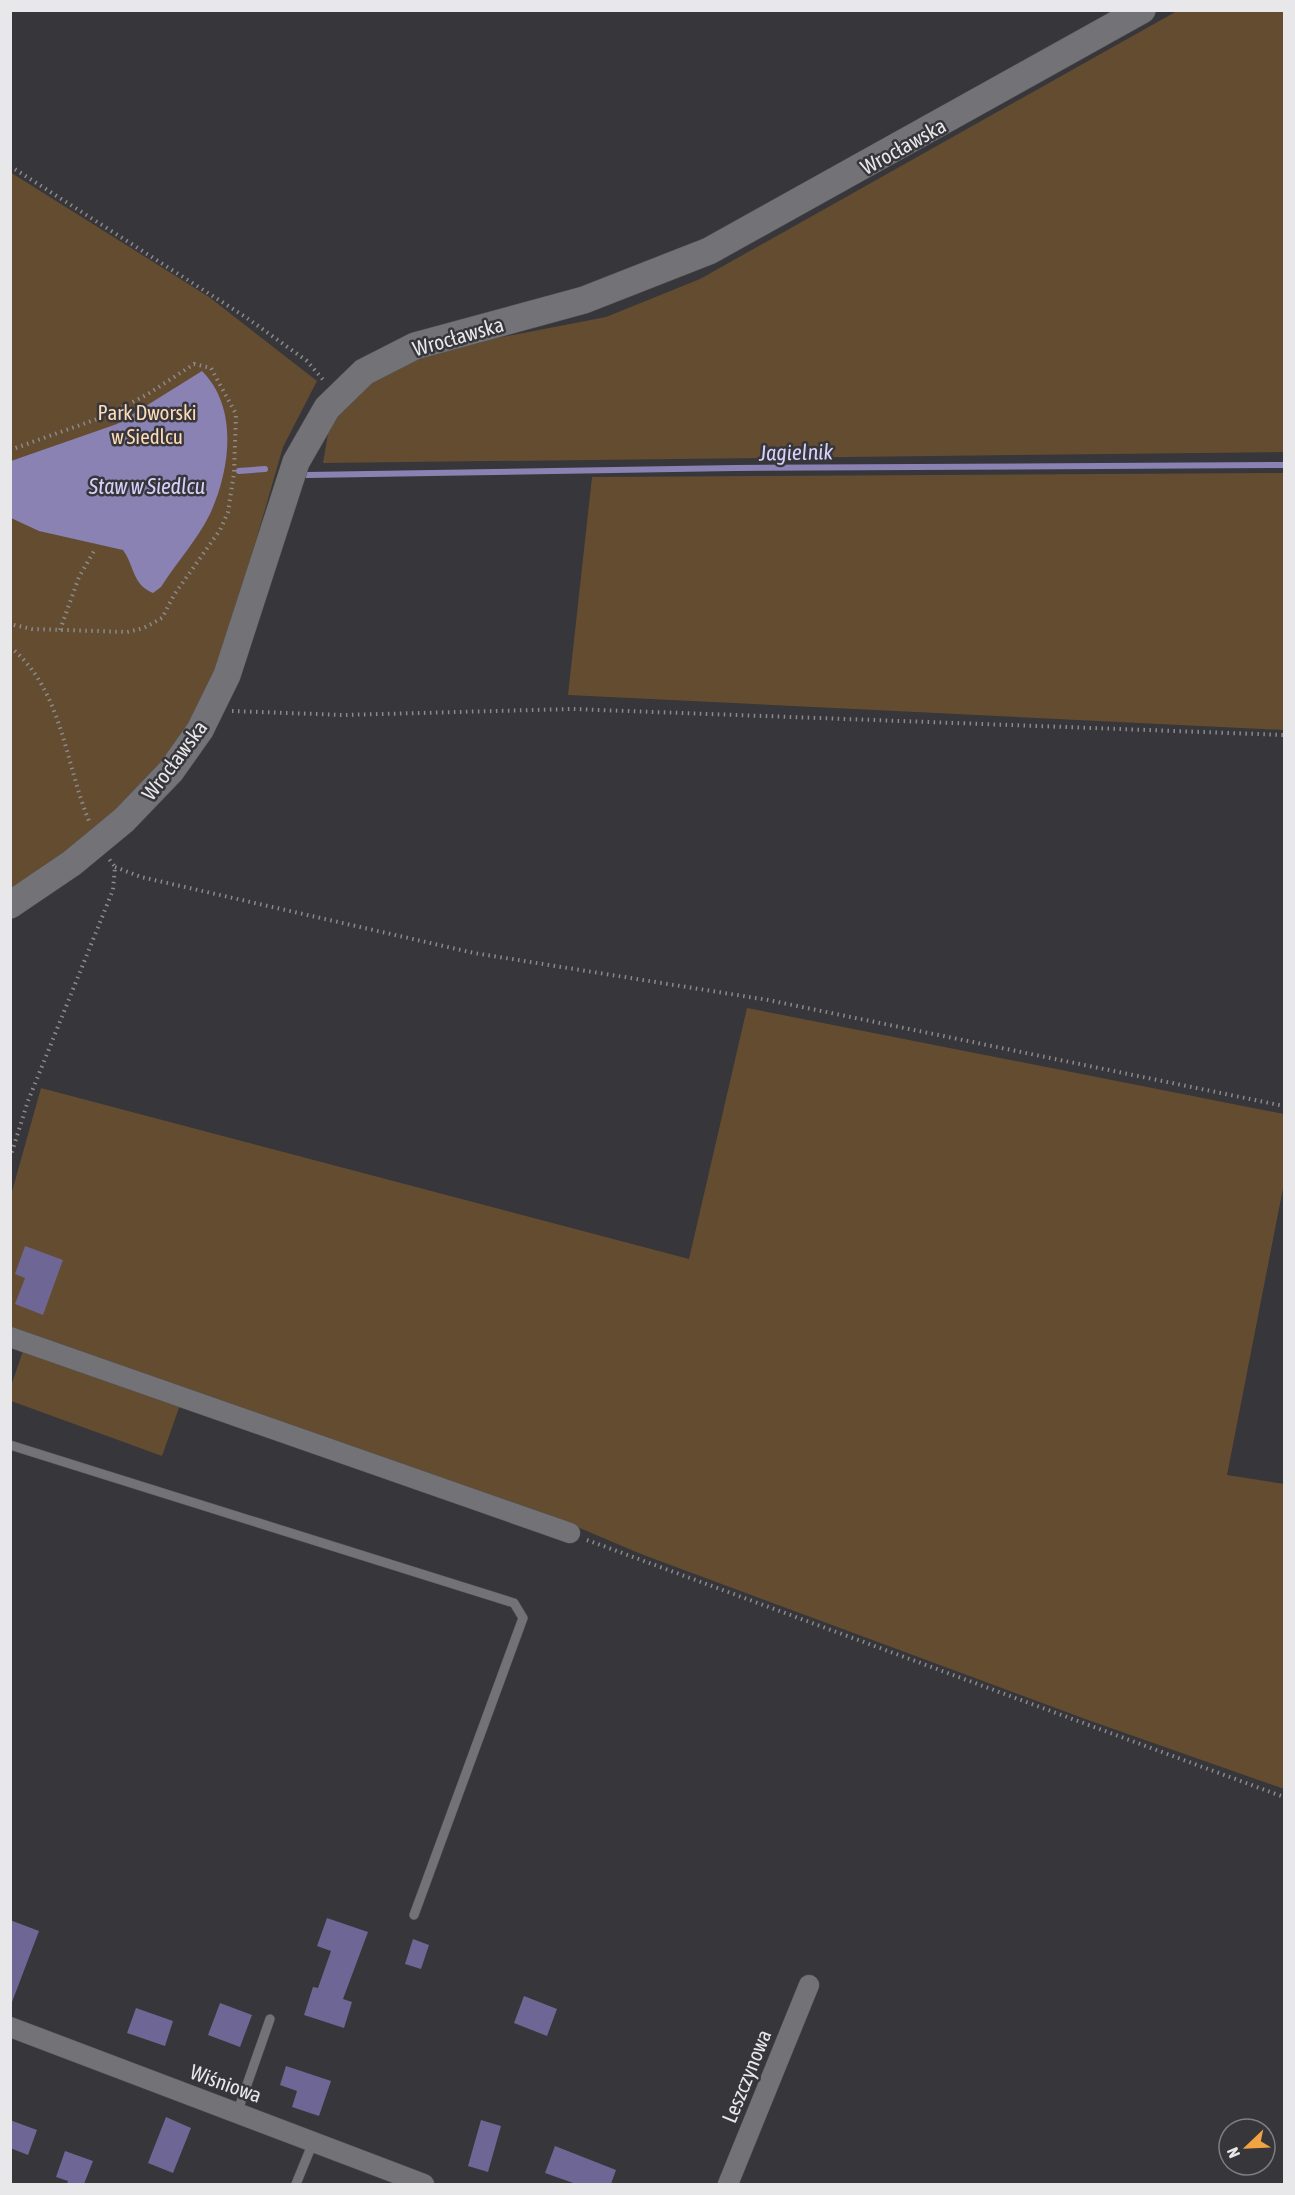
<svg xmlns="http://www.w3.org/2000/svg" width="1295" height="2195" viewBox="0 0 1295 2195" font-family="'Asap Condensed',sans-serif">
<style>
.green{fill:#644c31}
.water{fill:#8982b2}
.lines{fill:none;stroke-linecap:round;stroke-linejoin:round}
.stream{stroke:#8982b2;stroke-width:6}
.building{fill:#6e6694}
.lane-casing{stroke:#535355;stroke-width:10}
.street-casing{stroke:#535355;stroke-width:21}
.secondary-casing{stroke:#535355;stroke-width:28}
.path{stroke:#8b8a8d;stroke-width:4;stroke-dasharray:1.5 4.5;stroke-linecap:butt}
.lane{stroke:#737276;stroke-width:9}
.street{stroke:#737276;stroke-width:20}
.secondary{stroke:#737276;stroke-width:27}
.labels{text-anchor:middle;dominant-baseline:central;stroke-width:5;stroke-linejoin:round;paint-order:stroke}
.street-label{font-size:21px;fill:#e8e8ea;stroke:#37363a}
.park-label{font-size:21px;fill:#fedbb7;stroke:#37363a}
.water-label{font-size:22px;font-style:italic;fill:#d7d1fe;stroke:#37363a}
</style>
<rect width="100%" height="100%" fill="#37363a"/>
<path class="green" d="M1177 11H1284V452L323 463 329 428 360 389 410 360 456 346 606 317 700 279Z
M10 172 209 297 317 381 283 447 221 662 190 726 147 785 30 880 10 889Z
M1284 473V730L568 695 592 477Z
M747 1008 1284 1114V1183L1227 1475 1284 1484V1789L1088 1720 641 1554 549 1515 11 1329V1195L41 1088 689 1259Z
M24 1348 180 1405 162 1456 11 1401V1386Z"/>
<path class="water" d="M202 371C239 408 230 470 210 514 198 539 176 563 161 587L153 593C132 584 135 567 123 550L39 531 11 518V461L117 424Z"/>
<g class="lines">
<path class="stream" d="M239 471 265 469
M307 475 735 468 1284 465"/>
</g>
<path class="building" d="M25 1246 63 1260 43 1315 15 1304 25 1278 15 1274Z
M327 1918 368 1932 343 1999 352 2002 344 2028 304 2015 313 1987 318 1988 331 1951 317 1946Z
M10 1920 39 1931 12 2002H10Z
M413 1939 429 1945 421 1969 405 1964Z
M524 1996 557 2009 547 2036 514 2023Z
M220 2003 252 2015 240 2047 208 2035Z
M136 2008 173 2021 165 2046 127 2033Z
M286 2066 331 2081 319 2116 292 2107 297 2091 280 2085Z
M166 2117 191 2128 173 2173 148 2163Z
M10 2120 37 2130 28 2155 10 2148Z
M481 2120 501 2126 488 2172 468 2166Z
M555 2146 616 2170 611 2184H576L545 2173Z
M65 2151 93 2161 84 2184H67L68 2181 56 2177Z"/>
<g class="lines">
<defs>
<path id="lane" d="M10 1445 514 1603 523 1618 414 1915
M237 2113 270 2019
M296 2184 314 2140"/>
<path id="street" d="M10 1337 570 1533
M10 2027 424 2184
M728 2184 809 1985"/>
<path id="secondary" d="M10 905 72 863 124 820 171 771 200 730 227 675 296 462 327 408 364 372 415 346 584 300 709 251 1142 10"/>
</defs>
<use href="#lane" class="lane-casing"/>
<use href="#street" class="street-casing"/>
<use href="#secondary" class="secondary-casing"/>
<path class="path" d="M10 166 247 318 307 361 325 382
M10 450 106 416 148 394 194 364 211 368 236 414 234 473 228 512 220 530 174 595 162 618 144 628 127 632 32 629 10 624
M60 630 79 577 94 551
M10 647C62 688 65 763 89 821
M232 711 343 715 572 709 1284 735
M115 867 141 877 474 953 768 1000 1284 1106
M10 1158 28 1101 113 890 115 867 109 859
M587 1540 1284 1797"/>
<use href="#lane" class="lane"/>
<use href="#street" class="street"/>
<use href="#secondary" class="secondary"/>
</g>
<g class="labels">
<g class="street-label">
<text transform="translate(903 146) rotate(-29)">Wrocławska</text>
<text transform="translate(458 336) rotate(-16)">Wrocławska</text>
<text transform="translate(174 760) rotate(-53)">Wrocławska</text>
<text transform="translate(746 2076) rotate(-68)">Leszczynowa</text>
<text transform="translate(226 2083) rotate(20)">Wiśniowa</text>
</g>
<g class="park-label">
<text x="147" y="412">Park Dworski<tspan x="147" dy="24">w Siedlcu</tspan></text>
</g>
<g class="water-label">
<text transform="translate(796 452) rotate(-1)">Jagielnik</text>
<text x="147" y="486">Staw w Siedlcu</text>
</g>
</g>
<rect width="1295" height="2195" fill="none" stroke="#e8e8ea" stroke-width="24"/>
<g transform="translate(1247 2147) rotate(247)"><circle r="28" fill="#37363a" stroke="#7e7d80" stroke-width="1.5"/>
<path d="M0-4.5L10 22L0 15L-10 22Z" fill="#f3a442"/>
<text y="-9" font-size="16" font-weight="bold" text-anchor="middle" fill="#e8e8ea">N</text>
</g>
</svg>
